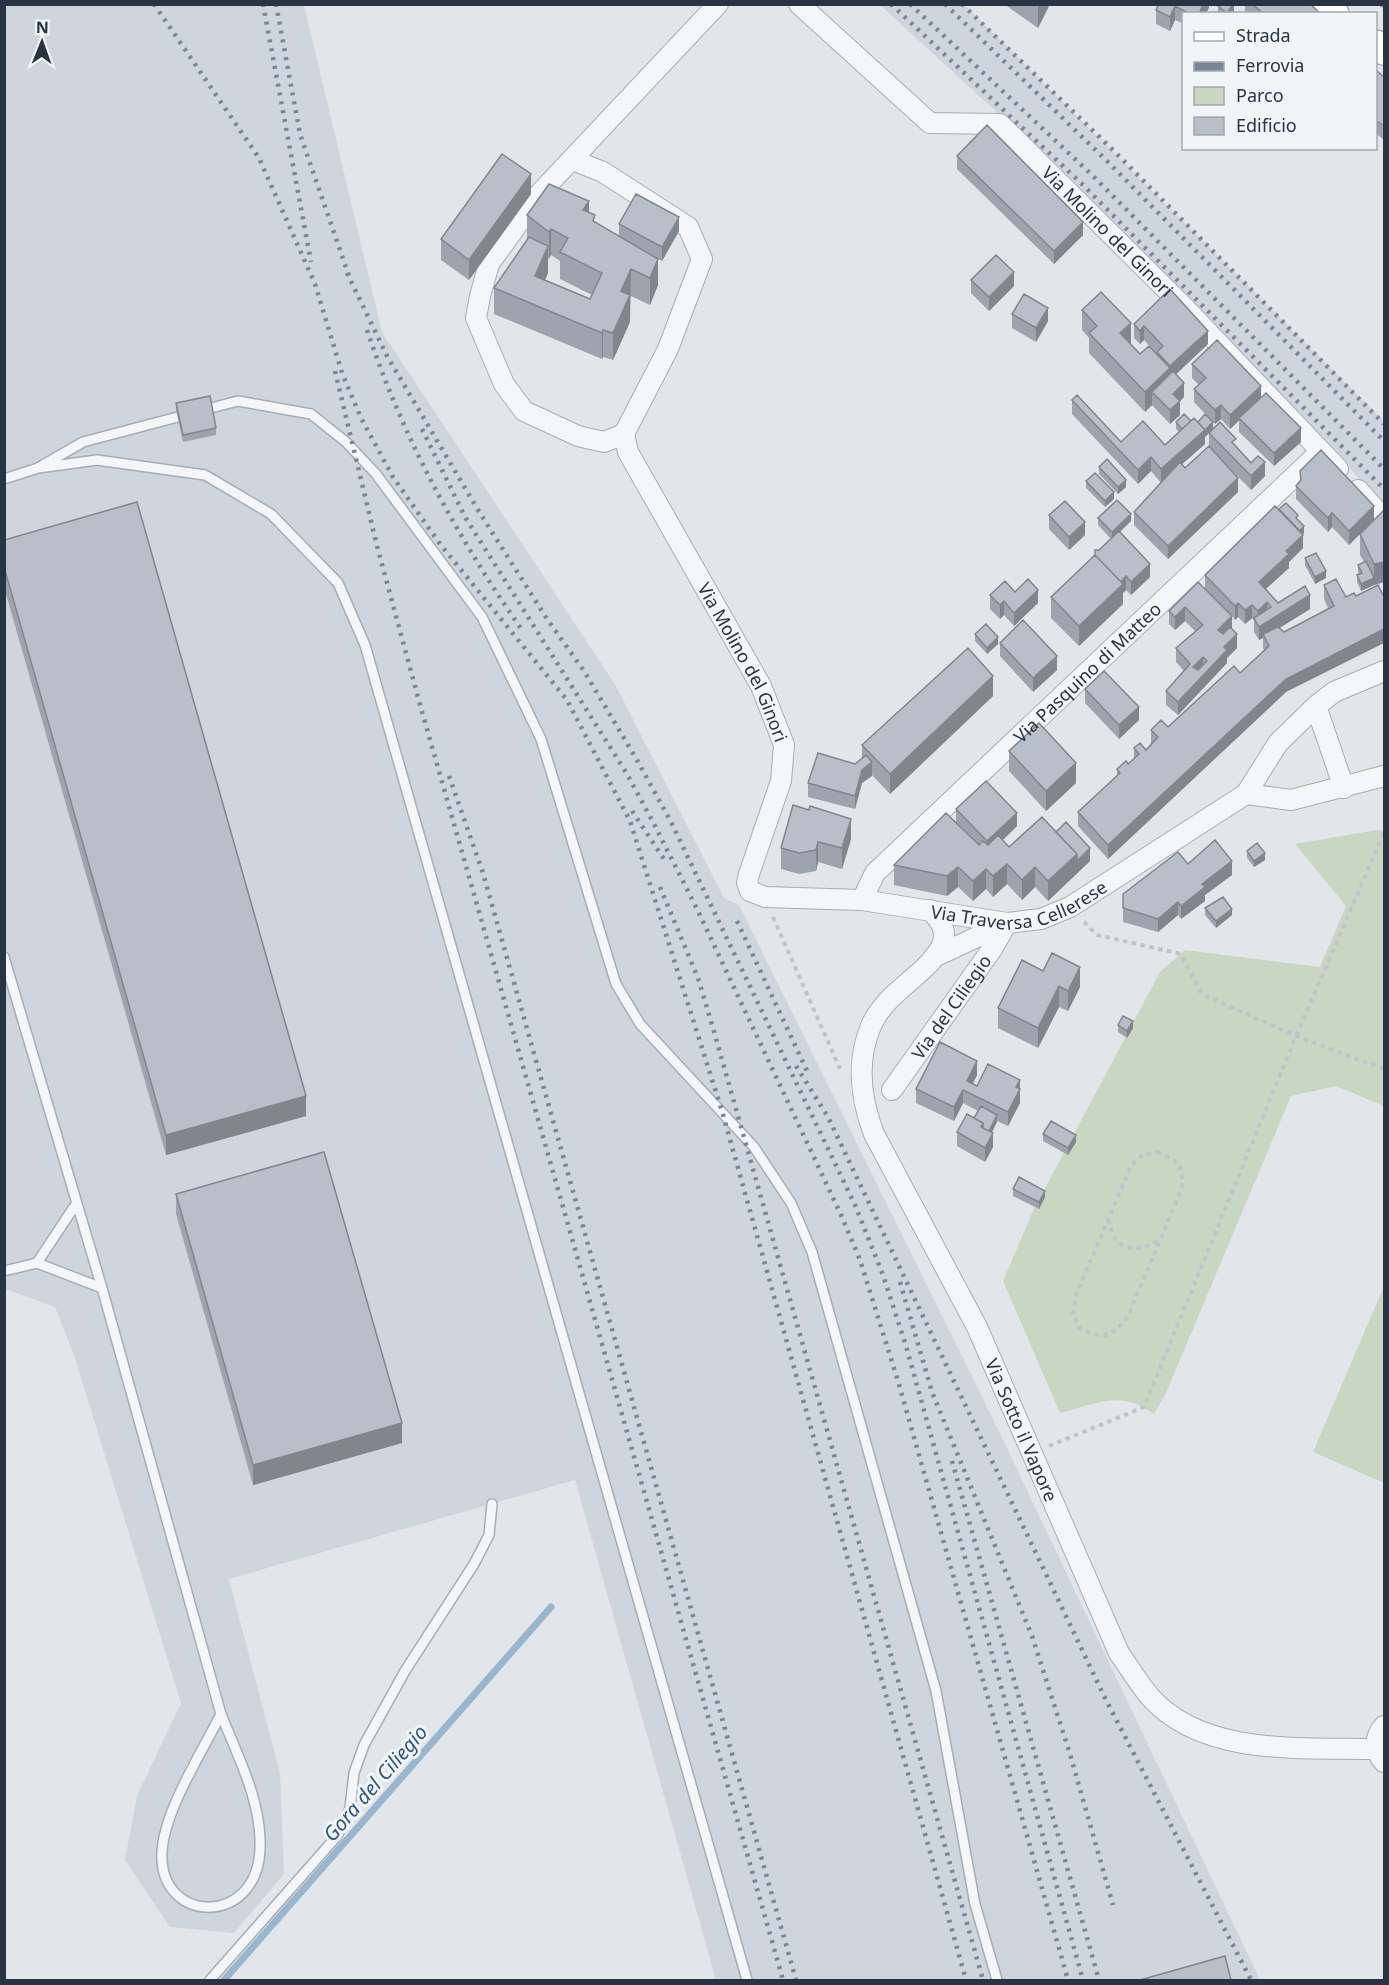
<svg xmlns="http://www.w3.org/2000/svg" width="1389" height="1985" viewBox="0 0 1389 1985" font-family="'Noto Sans',sans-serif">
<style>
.built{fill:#cfd5dd}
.green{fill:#c8d6c2}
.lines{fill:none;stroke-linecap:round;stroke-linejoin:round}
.stream{stroke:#9ab5ce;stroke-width:7}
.lane-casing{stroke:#a6adb6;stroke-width:12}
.street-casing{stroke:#a6adb6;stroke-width:22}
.secondary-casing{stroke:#a6adb6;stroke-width:30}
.path{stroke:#c0c4ca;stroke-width:4;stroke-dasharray:4.5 4.5;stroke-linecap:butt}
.lane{stroke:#f5f6f9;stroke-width:9}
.street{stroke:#f5f6f9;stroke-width:20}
.secondary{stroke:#fff;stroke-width:27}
.rail{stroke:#7a8596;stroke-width:4.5;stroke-dasharray:3 6;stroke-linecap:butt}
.wall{fill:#9ea4ad;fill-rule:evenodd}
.shaded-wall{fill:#81868d}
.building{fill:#b8bfc9;stroke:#81868d;stroke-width:1.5;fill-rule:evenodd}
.labels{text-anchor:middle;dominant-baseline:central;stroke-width:6;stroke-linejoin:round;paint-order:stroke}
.street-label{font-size:18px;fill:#283444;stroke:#f1f5f8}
.water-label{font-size:20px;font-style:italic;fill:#2f547c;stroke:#f1f5f8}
</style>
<rect width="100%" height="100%" fill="#e2e6eb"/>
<path class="built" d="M5 5H304L382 332 616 686 724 898 739 905 996 1425 1260 1980H716L575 1480 229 1579 280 1773 284 1874 234 1933 170 1927 125 1860 137 1796 181 1703 74 1355 55 1307 5 1289Z
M880 5H965L1384 421V505L1265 379 991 107Z"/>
<path class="green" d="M1377 830 1384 831V1106L1336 1086 1291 1096 1166 1393 1154 1414C1121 1389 1097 1404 1060 1413L1003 1281 1033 1211 1160 972 1185 950 1320 967 1346 906 1295 844Z
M1384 1286V1483L1313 1452Z"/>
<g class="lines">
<path class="stream" d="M224 1980 551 1607"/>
<defs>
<path id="lane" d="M203 410 238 401 311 414 346 442 376 474 482 617 541 739 616 984 640 1024 754 1147 791 1203 812 1252 936 1691 975 1904 997 1980
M38 468 83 442 189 414
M4 479 38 468 97 460 205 475 271 514 338 583 365 645 747 1980
M4 957 102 1288 221 1714C238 1757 262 1802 260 1849 257 1928 158 1924 162 1852 164 1811 202 1752 221 1714
M37 1263 102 1288
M4 1271 37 1263 76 1204
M210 1980 337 1836 350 1808 354 1773 364 1745 405 1671 474 1564 489 1535 492 1504"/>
<g id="street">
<path id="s1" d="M718 4 540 193 489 264 480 296 476 318 504 384 524 411 578 436 604 442 624 434 628 452 761 686 784 745 781 781 749 874 747 883 750 891 765 897 862 900 1007 923 1041 919 1070 907 1246 794 1278 743 1316 706 1334 692 1384 671"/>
<path id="s2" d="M799 4 930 123 1000 124 1181 304 1338 469"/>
<path d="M573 160 603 172 688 227 702 259 668 349 624 434"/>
<path d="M1358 490 1384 519"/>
<path d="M1316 706 1344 788"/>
<path d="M1246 794 1291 800 1384 776"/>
<path id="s3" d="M862 900 875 873 1319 453"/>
<path id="s4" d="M930 910C939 919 947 929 943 942 933 972 885 991 871 1026 856 1061 861 1100 874 1134L977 1327 1119 1653C1129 1667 1139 1684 1151 1698 1205 1757 1303 1747 1376 1749"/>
<path d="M934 957 1007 923"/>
<path id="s5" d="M892 1090 992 949 1007 923"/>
<path d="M1384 1726C1374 1737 1374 1751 1384 1762"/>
</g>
<path id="secondary" d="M1322 4 1335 14
M1376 44 1384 51"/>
</defs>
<use href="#lane" class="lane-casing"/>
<use href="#street" class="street-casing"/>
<use href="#secondary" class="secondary-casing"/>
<path class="path" d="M773 917 840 1069
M1084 922 1097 935 1181 954 1202 994 1296 1036 1384 1069
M1157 1152C1179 1161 1184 1165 1182 1188L1128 1316C1112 1337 1105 1340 1080 1329L1073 1314 1076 1295 1131 1166 1142 1155Z
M1108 1219C1114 1250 1133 1254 1159 1241
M1049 1446 1144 1407 1296 1036 1384 833"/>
<use href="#lane" class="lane"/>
<use href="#street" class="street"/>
<use href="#secondary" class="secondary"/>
<path class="rail" d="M154 4 259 158 315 284 342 373 361 418 393 477 440 544 567 700 630 821 722 1111 966 1980
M263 4 311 262
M276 4 300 134 350 279
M891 4 1082 184 1384 489
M910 4 1092 175 1384 469
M945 4 1107 161 1384 441
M962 4 1116 153 1384 424
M347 273 387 356 478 510 547 619 584 671 637 760 671 822 855 1205 883 1275 906 1346 1083 1980
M367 330C403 438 457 537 522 630
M335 371 377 546 419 701 783 1980
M422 429 465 517 627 774 654 824 698 911 842 1217 860 1260 898 1381 1068 1980
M449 776 483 873 796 1980
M632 811 664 859
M660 887 698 978 713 1028 983 1980
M737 921 808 1073
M796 1066 828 1117 1105 1698 1251 1980
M900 1282 932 1392 1032 1636 1070 1754 1113 1905
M952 1461 1099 1980"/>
</g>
<path class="wall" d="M1004 4H1050L1038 28Z
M1159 4H1209V7L1206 14H1184V24L1175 20 1170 31 1156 24V10Z
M1234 4V10L1232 14H1220L1218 12V6Z
M1245 4H1310L1321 14H1246L1245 13Z
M1376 4H1384V9Z
M1376 70 1384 77V140L1378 135 1376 138Z
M1384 153V164L1383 163V156Z
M957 156 1083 235 1054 264 957 169Z
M531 194 469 280 441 260V239Z
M589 212 595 222 619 236V224L679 231 662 261 658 259V285L650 305 631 296 630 298V322L613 360 603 357 602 359 494 314V288L527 241V215ZM551 255 560 261V279L592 295 590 299 545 280 548 273V259Z
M971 280 1014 286 989 311 971 293Z
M1170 289 1208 344 1176 374 1184 397 1180 401V415L1170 424 1152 405 1145 412 1089 353V338L1082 330V310L1130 344 1140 354H1157L1144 340 1140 344 1134 338V324Z
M1012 314 1048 321 1036 342 1012 328Z
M1192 364 1261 398 1301 442 1274 466 1239 432V420L1230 429 1221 419 1215 424 1213 422V429L1205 437V444L1182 464 1185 468 1209 447V433L1236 447 1265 476 1251 490 1221 459 1238 492 1168 559 1134 525V512L1161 483 1151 471 1138 484 1072 414V400L1121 442 1165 445 1179 432 1176 429V422H1198L1211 420 1194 402V389L1199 385 1192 378Z
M176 403 216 428V435L183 442 176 410Z
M1099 467 1126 487 1118 494 1099 474Z
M1300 471 1374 520 1384 510V583V582L1374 585 1361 591 1357 582V575L1359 574 1358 572V565L1364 562 1360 555V534L1361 533 1349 545 1332 527 1328 532 1296 499V486L1300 481Z
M1086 481 1114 499 1105 507 1086 488Z
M1279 509 1298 521 1304 533 1303 534V548L1289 562V568L1266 589 1278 603 1310 609 1279 628 1284 632 1328 608 1324 599V585L1346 597 1286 692 1108 859 1078 826V812L1117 776V769L1128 764 1134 759V748L1146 750 1151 744V730L1168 727 1240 673 1264 650 1263 648V638L1259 640 1254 632V621L1252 618 1245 624 1238 617 1235 620 1232 616V629L1237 648 1227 658V663L1178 715 1166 705V691L1184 671 1176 662V648L1195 631 1185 621 1175 630 1169 624V611L1198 582 1229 613 1205 589V575Z
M1049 515 1085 535 1069 550 1049 529Z
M1098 518 1131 521 1120 532 1150 577 1131 595 1126 590 1123 593V604L1079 646 1051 618V597L1111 539 1098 525Z
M4 540 306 1116 166 1155 4 587Z
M1305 558 1326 578 1315 584 1305 565Z
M990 595 1038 603 1014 626 1004 615 1000 619 990 609Z
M975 634 998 644 987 654 975 641Z
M1000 643 1057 670 1033 692 1000 656Z
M1085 689 1139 720 1119 739 1085 703Z
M993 696 890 794 872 775 862 783 855 809 808 797V783L855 764 862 758V745Z
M1009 751 1076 783 1046 811 1009 771Z
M793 805 851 839 842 869 818 862 816 871 799 874 781 869V848Z
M956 809 1017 826 1003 840 1009 847 1056 832 1090 861 1048 901 1035 887 1022 900 1007 884 993 897 986 889 973 901 958 887 947 896 894 885V865L956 823Z
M1247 851 1265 860 1254 867 1247 858Z
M1188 864 1232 875 1205 895V901L1181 919 1178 915 1158 932 1123 922V908Z
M1205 908 1232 915 1216 928 1205 915Z
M1043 971 1080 987 1068 1011 1059 1007 1038 1048 998 1028V1008Z
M1118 1025 1133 1028 1127 1038 1118 1032Z
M977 1075 973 1084 977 1086 1020 1080V1103L1008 1126 997 1121 992 1133 993 1147 985 1162 957 1146V1132L974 1118 978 1111 963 1103 954 1121 916 1103V1089Z
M1043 1134 1076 1142 1068 1155 1043 1141Z
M1013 1189 1045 1197 1039 1209 1013 1196Z
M176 1194 402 1443 253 1485 176 1214Z"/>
<path class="shaded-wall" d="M1039 4H1050L1038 28V8Z
M1203 4H1209V7L1206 14H1199Z
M1233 4H1234V10L1232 14H1227Z
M1175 6V20L1170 31V17Z
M1378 122V135L1376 138V125Z
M531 174V194L469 280V260Z
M589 201V227L583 210Z
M679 217V231L662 261V247Z
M1083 222V235L1054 264V251Z
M551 229V255L549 259V232Z
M548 246V273L535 303V276Z
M658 259V285L650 305V278Z
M631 269 630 322 613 360V333L621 291Z
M1014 272V286L989 311V297Z
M1048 308V321L1036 342V328Z
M1131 323V344L1120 333Z
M1144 326V340L1140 344V331Z
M603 330V357L602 359V333Z
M1208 331V344L1170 380V366Z
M1170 368V388L1152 392V405L1145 412V392Z
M1184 383V397L1180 401V415L1170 424V410L1173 394Z
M1261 386V400L1230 429V415Z
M1221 405V419L1215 424V410Z
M1213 422V429L1205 437V444L1161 483V469Z
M1301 428V442L1274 466V453Z
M1151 457V471L1138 484V470Z
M1265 462V476L1251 490V476Z
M1238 478V492L1168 559V546Z
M1126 480V487L1118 494V487Z
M1114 492V499L1105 507V501Z
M1374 506V520L1349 545V531Z
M1332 513V527L1328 532V518Z
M1131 514V521L1112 539V532Z
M1085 522V535L1069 550V537Z
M1304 526V533L1296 541V534Z
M1303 535V548L1289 562V568L1259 595V582L1286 551Z
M1384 562V582L1374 585V564Z
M1150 564V577L1131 595V582Z
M1326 571V578L1315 584V577Z
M1126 576V590L1123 593V604L1079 646V626Z
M1374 578V585L1361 591V584Z
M1038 590V603L1014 626V613Z
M1310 595V609L1265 637 1263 634V638L1259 640V627Z
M1004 601V615L1000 619V605Z
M1267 602V616L1258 624V611Z
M1238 603V617L1235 620V606Z
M1252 605V618L1245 624V610Z
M1185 607V621L1175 630V617Z
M1232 616V630L1218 643V630Z
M1384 629V643L1286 692 1108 859V845L1286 679Z
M1237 634V648L1227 658V663L1178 715V702L1224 647Z
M998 637V644L987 654V648Z
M1057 656V670L1033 692V678Z
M1203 657V671L1193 680V667Z
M993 676V696L890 794V774Z
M1139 707V720L1119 739V725Z
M872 762V776L862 783 855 809V796L862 770Z
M1076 763V783L1046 811V791Z
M1017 813V826L987 855V841Z
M851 819V839L842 869V848Z
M818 842V862L816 871V850Z
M1090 848V861L1048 901V881L1077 854Z
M1265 853V860L1254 867V861Z
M1232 861V875L1205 895V901L1181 919V906L1202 884Z
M1007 864V884L993 897V876Z
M958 867V887L947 896V876Z
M1035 867V887L1022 900V880Z
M986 869V889L973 901V881Z
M1178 902V915L1158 932V919Z
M1232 909V915L1216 928V921Z
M1080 967V987L1068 1011V991Z
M1059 986V1007L1038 1048V1028Z
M1133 1021V1028L1127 1038V1031Z
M977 1061V1075L968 1092 967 1081Z
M1020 1080V1103L1008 1126V1112L1016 1087Z
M963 1090V1103L954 1121V1107Z
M306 1096V1116L166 1155V1135Z
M997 1115V1122L988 1139V1132Z
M993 1133V1147L985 1162V1148Z
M1076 1135V1142L1068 1155V1148Z
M1045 1191V1197L1039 1209V1202Z
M402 1423V1443L253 1485V1465Z"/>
<path class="building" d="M1159 4H1203L1199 14H1190L1175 6 1170 17 1156 10Z
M1219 4H1233L1227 13 1218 6Z
M1252 4H1310L1321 14H1264Z
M1376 70 1384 77V126L1378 122 1376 125Z
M987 125 1083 222 1054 251 957 156Z
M502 154 531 174 469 260 441 239Z
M549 184 589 201 583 210 595 215 593 221 658 259 650 278 631 269 621 291 630 295 613 333 603 330 602 333 494 288 529 237 548 246 535 276 590 299 602 273 560 252 568 238 551 229 549 232 527 215Z
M636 194 679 217 662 247 619 224Z
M996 255 1014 272 989 297 971 280Z
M1170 289 1208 331 1170 366 1157 352 1163 346 1144 326 1140 331 1134 324Z
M1101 292 1131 323 1120 333 1140 354 1149 346 1170 368 1145 392 1089 333 1097 326 1082 310Z
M1024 294 1048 308 1036 328 1012 314Z
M1217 340 1261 386 1230 415 1221 405 1215 410 1194 389 1206 378 1192 364Z
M1173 371 1184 383 1173 394 1180 401 1170 410 1152 392Z
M1266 393 1301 428 1274 453 1239 418Z
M1077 395 1121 442 1143 421 1165 445 1194 418 1205 430 1161 469 1151 457 1138 470 1072 400Z
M210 396 216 428 183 435 176 403Z
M1184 414 1191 421 1182 429 1176 422Z
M1205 414 1213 422 1205 430 1198 422Z
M1220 422 1236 439 1232 442 1251 463 1258 456 1265 462 1251 476 1209 433Z
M1209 446 1238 478 1168 546 1134 512 1180 462 1185 468Z
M1321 450 1374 506 1349 531 1332 513 1328 518 1296 486 1301 480 1300 471Z
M1107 459 1126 480 1118 487 1099 467Z
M1095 473 1114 492 1105 501 1086 481Z
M1117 500 1131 514 1112 532 1098 518Z
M1065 501 1085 522 1069 537 1049 515Z
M137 502 306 1096 166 1135 4 567V540Z
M1286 503 1298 515 1296 518 1304 526 1300 531 1279 509Z
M1275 506 1303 535 1286 551 1289 554 1259 582 1278 603 1305 586 1310 595 1259 627 1254 618 1271 607 1267 602 1258 611 1252 605 1245 610 1238 603 1235 606 1205 575Z
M1384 510V563V562L1374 564 1360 534Z
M1119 531 1150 564 1131 582 1126 576 1121 582 1095 555V550H1099Z
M1316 553 1326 571 1315 577 1305 558Z
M1095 555 1123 584 1079 626 1051 597Z
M1366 561 1374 578 1361 584 1357 575 1362 573 1358 565Z
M1028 579 1038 590 1014 613 1004 601 1000 605 990 595 1005 581 1015 592Z
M1336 579 1346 597 1354 593 1356 596 1378 585 1384 597V629L1286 679 1108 845 1078 812 1120 773 1117 769 1126 761 1128 764 1139 754 1134 748 1140 743 1146 750 1158 737 1151 730 1161 720 1168 727 1234 666 1240 673 1269 646 1263 634 1278 627 1284 632 1334 606 1324 585Z
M1198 582 1232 616 1218 630 1223 634 1230 627 1237 634 1224 647 1227 650 1178 702 1166 691 1190 664 1176 648 1203 625 1185 607 1175 617 1169 611ZM1203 657 1207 661 1198 670 1193 667Z
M1023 620 1057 656 1033 678 1000 643Z
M986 624 998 637 987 648 975 634Z
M968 648 993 676 890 774 862 745Z
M1104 671 1139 707 1119 725 1085 689Z
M1039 723 1076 763 1046 791 1009 751Z
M818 753 855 764 866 755 872 762 862 770 855 796 808 783Z
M986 781 1017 813 987 841 956 809Z
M793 805 809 810 810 806 851 819 842 848 818 842 816 850 799 853 781 848Z
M946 813 979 845 983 841 988 845 998 835 1009 847 1042 817 1077 854 1048 881 1035 867 1022 880 1007 864 993 876 986 869 973 881 958 867 947 876 894 865Z
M1066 822 1090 848 1077 861V854L1056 832Z
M1215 840 1232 861 1202 884 1205 887 1181 906 1178 902 1158 919 1123 908V894L1178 852 1188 864Z
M1257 843 1265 853 1254 861 1247 851Z
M1223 897 1232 909 1216 921 1205 908Z
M1052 953 1080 967 1068 991 1059 986 1038 1028 998 1008 1022 960 1043 971Z
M1123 1016 1133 1021 1127 1031 1118 1025Z
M940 1042 977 1061 967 1081 977 1086 988 1064 1020 1080 1016 1087 1020 1089 1008 1112 963 1090 954 1107 916 1089Z
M981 1106 997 1115 989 1131 983 1128V1123L974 1118Z
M967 1114 983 1123 981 1127 993 1133 985 1148 957 1132Z
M1051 1121 1076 1135 1068 1148 1043 1134Z
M324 1152 402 1423 253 1465 176 1194Z
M1019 1177 1045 1191 1039 1202 1013 1189Z
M1225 1956 1231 1980H1140Z"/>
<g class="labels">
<g class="street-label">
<text stroke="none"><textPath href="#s2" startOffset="399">Via Molino del Ginori</textPath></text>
<text stroke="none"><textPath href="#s1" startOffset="874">Via Molino del Ginori</textPath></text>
<text stroke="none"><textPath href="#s3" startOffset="322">Via Pasquino di Matteo</textPath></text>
<text stroke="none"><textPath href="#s1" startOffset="1394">Via Traversa Cellerese</textPath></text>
<text stroke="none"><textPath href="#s5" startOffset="102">Via del Ciliegio</textPath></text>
<text stroke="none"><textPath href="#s4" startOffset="590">Via Sotto il Vapore</textPath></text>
</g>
<g class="water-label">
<text transform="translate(375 1783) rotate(-49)">Gora del Ciliegio</text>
</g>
</g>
<rect width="1389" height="1985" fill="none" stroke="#283444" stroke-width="12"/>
<rect x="1182" y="12" width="195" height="138" fill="#f1f5f8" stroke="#a1a8b0" stroke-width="1.5"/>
<rect x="1194" y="32" width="30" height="9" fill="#ffffff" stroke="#a1a8b0" stroke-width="1.5"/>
<text x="1236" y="42" font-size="18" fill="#283444">Strada</text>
<rect x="1194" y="62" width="30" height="9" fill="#7a8596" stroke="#a1a8b0" stroke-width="1.5"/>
<text x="1236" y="72" font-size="18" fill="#283444">Ferrovia</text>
<rect x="1194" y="87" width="30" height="18" fill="#c8d6c2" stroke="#a1a8b0" stroke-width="1.5"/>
<text x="1236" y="102" font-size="18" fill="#283444">Parco</text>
<rect x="1194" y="117" width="30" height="18" fill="#b8bfc9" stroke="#a1a8b0" stroke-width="1.5"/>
<text x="1236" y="132" font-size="18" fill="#283444">Edificio</text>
<g transform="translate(42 42) rotate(1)" stroke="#f1f5f8" stroke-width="4.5" paint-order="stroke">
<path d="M0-4.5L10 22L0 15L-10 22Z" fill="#283444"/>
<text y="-9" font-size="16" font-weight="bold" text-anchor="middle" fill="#283444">N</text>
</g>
</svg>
